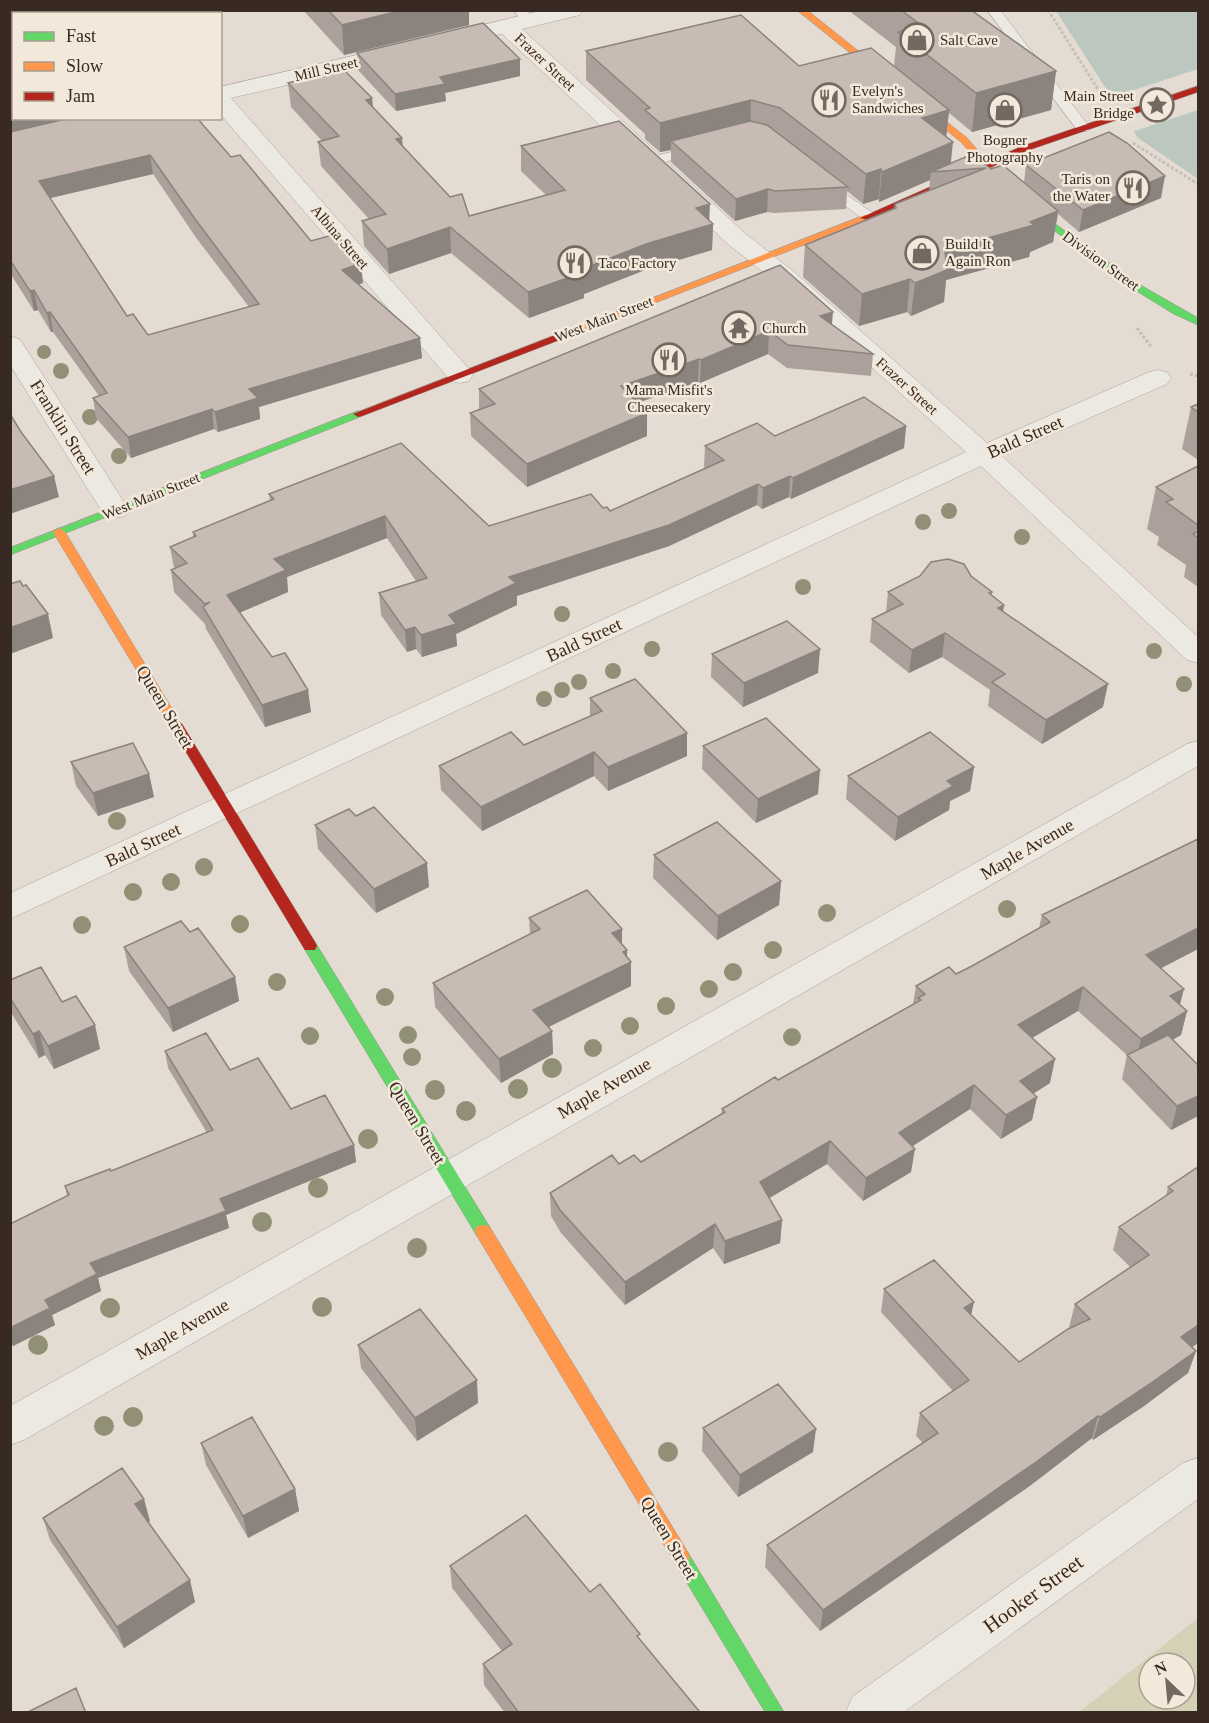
<svg xmlns="http://www.w3.org/2000/svg" width="1209" height="1723" viewBox="0 0 1209 1723" font-family="Georgia,serif">
<style>
.green{fill:#d5d1b6;fill-rule:evenodd}
.water{fill:#bcc8bf}
.pier{fill:#e4dcd2}
.lines{fill:none;stroke-linecap:round;stroke-linejoin:round}
.lane-casing{stroke:#aaa29a;stroke-width:1}
.street-casing{stroke:#aaa29a;stroke-width:1}
.fast-casing{stroke:#99918a;stroke-width:1}
.slow-casing{stroke:#99918a;stroke-width:1}
.jam-casing{stroke:#99918a;stroke-width:1}
.path{stroke:#c5bfb9;stroke-width:3;stroke-dasharray:3 2;stroke-linecap:butt}
.lane{fill:#ece8e2;fill-rule:evenodd}
.street{fill:#ece8e2;fill-rule:evenodd}
.fast{fill:#63d668;fill-rule:evenodd}
.slow{fill:#ff974d;fill-rule:evenodd}
.jam{fill:#b3261e;fill-rule:evenodd}
.tree{fill:#919076}
.wall{fill:#aba19a;fill-rule:evenodd}
.shaded-wall{fill:#8b837d}
.building{fill:#c7bbb3;stroke:#8b837d;stroke-width:1.5;fill-rule:evenodd}
.labels{text-anchor:middle;dominant-baseline:central;stroke-width:5;stroke-linejoin:round;paint-order:stroke}
.far-poi-label{font-size:15px;fill:#382a22;stroke:#f3e9da;text-anchor:start}
.far-street-label{font-size:15px;fill:#382a22;stroke:#f3e9da}
.street-label{font-size:18px;fill:#382a22;stroke:#f3e9da}
.near-street-label{font-size:21px;fill:#382a22;stroke:#f3e9da}
</style>
<rect width="100%" height="100%" fill="#e4dcd2"/>
<path class="green" d="M1198 1618V1712H1079ZM1149 1663H1185V1699H1149Z"/>
<path class="water" d="M1056 11H1198V179L1138 138Z"/>
<path class="pier" d="M1198 69V110L1132 132 1110 98Z"/>
<g class="lines">
<defs>
<path id="lane" d="M513 10H526L535 21 529 25 525 24Z
M987 10H1000L1088 125 1090 128 1088 131H1078Z
M696 146 701 147 703 150 701 153 652 165 645 161 647 158Z
M825 180 873 213 875 216 873 219H863L820 187 818 184 820 181Z"/>
<path id="street" d="M544 10H582L580 15 522 29 747 235 793 271 987 443 1149 372 1158 370 1167 372 1171 378 1167 384 1002 456 1198 637V663L1187 660 981 466 10 919V893L966 452 775 281 729 245 502 34 491 36 483 35 480 30 483 25Z
M400 45 408 47 411 52 408 57 231 98 469 369 473 375 469 381 460 383 451 381 220 114V87Z
M10 336 19 339 23 344 129 510 125 516 115 518 105 516 101 510 10 365Z
M1198 741V766L24 1440 10 1445V1406L1187 744Z
M1198 1458V1499L904 1712H846L852 1697 1183 1463Z"/>
<path id="fast" d="M1047 218 1142 286 1198 318V325L1174 314 1135 290 1044 223 1042 221Z
M358 411 362 412V416L10 555V548Z
M310 941 315 942 489 1226 491 1231 489 1236 483 1237 477 1236 305 950 303 946 305 942Z
M681 1549 687 1551 784 1712H765L675 1563 672 1557 675 1551Z"/>
<path id="slow" d="M797 10H807L967 138 1009 186 1050 219V223H1044L1003 190 961 142Z
M865 215 868 216V220L580 332 576 333 571 330Z
M59 528 65 532 183 727 182 730H172L171 727 53 532Z
M483 1225 489 1226 687 1551 690 1557 687 1563 681 1565 675 1563 477 1236 475 1231 477 1226Z"/>
<path id="jam" d="M1198 86V92L1026 151 940 191 868 220 860 218 1020 147Z
M576 327 580 328V332L362 416 358 417 353 414Z
M177 723 182 724 315 942 317 946 315 950H305L171 727Z"/>
</defs>
<use href="#lane" class="lane-casing"/>
<use href="#street" class="street-casing"/>
<use href="#fast" class="fast-casing"/>
<use href="#slow" class="slow-casing"/>
<use href="#jam" class="jam-casing"/>
<path class="path" d="M1048 10 1099 91
M1133 143 1198 184
M1137 328 1152 348
M1190 374 1198 376"/>
<use href="#lane" class="lane"/>
<use href="#street" class="street"/>
<use href="#fast" class="fast"/>
<use href="#slow" class="slow"/>
<use href="#jam" class="jam"/>
</g>
<g class="tree">
<circle cx="44" cy="352" r="7"/>
<circle cx="61" cy="371" r="8"/>
<circle cx="90" cy="417" r="8"/>
<circle cx="119" cy="456" r="8"/>
<circle cx="949" cy="511" r="8"/>
<circle cx="923" cy="522" r="8"/>
<circle cx="1022" cy="537" r="8"/>
<circle cx="803" cy="587" r="8"/>
<circle cx="562" cy="614" r="8"/>
<circle cx="652" cy="649" r="8"/>
<circle cx="1154" cy="651" r="8"/>
<circle cx="613" cy="671" r="8"/>
<circle cx="579" cy="682" r="8"/>
<circle cx="1184" cy="684" r="8"/>
<circle cx="562" cy="690" r="8"/>
<circle cx="544" cy="699" r="8"/>
<circle cx="117" cy="821" r="9"/>
<circle cx="204" cy="867" r="9"/>
<circle cx="171" cy="882" r="9"/>
<circle cx="133" cy="892" r="9"/>
<circle cx="1007" cy="909" r="9"/>
<circle cx="827" cy="913" r="9"/>
<circle cx="240" cy="924" r="9"/>
<circle cx="82" cy="925" r="9"/>
<circle cx="773" cy="950" r="9"/>
<circle cx="733" cy="972" r="9"/>
<circle cx="277" cy="982" r="9"/>
<circle cx="709" cy="989" r="9"/>
<circle cx="385" cy="997" r="9"/>
<circle cx="666" cy="1006" r="9"/>
<circle cx="630" cy="1026" r="9"/>
<circle cx="408" cy="1035" r="9"/>
<circle cx="310" cy="1036" r="9"/>
<circle cx="792" cy="1037" r="9"/>
<circle cx="593" cy="1048" r="9"/>
<circle cx="412" cy="1057" r="9"/>
<circle cx="552" cy="1068" r="10"/>
<circle cx="518" cy="1089" r="10"/>
<circle cx="435" cy="1090" r="10"/>
<circle cx="466" cy="1111" r="10"/>
<circle cx="368" cy="1139" r="10"/>
<circle cx="318" cy="1188" r="10"/>
<circle cx="262" cy="1222" r="10"/>
<circle cx="417" cy="1248" r="10"/>
<circle cx="322" cy="1307" r="10"/>
<circle cx="110" cy="1308" r="10"/>
<circle cx="38" cy="1345" r="10"/>
<circle cx="133" cy="1417" r="10"/>
<circle cx="104" cy="1426" r="10"/>
<circle cx="668" cy="1452" r="10"/>
</g>
<path class="wall" d="M303 10H469V25L344 55Z
M848 10H971L1056 71 1051 110 972 132 949 113 946 136 951 163 991 169 1024 182 1026 165 1161 198 1079 232 1058 214 1053 242 1030 252 1029 257 946 280 944 302 911 316 907 312 859 326 803 277 805 245 894 208 895 204 929 191 930 180 879 202V199L863 204 847 191 846 209 774 213 767 212 735 221 671 162V150L660 152 645 139V134L586 80V51L799 66H894L896 47Z
M357 53 520 76 445 93 446 101 396 111 358 70Z
M10 64 14 118 231 157 311 241 363 283 358 284 420 338 422 358 259 407 260 419 218 432 214 429 131 458 96 418 93 398 99 396 53 332H51L38 310 34 311 10 273ZM153 174 197 239 249 307 148 335 127 316 50 198Z
M288 83 372 98 373 107 403 147 469 216 546 195 521 171V146L709 221 713 224 712 250 645 270 584 294V298L529 318 451 253 389 274 364 246 362 221 369 219 321 166 318 142 322 141 291 107Z
M780 265 832 324 873 354 871 376 787 368 768 354 700 383 698 382 638 403 647 436 527 487 471 436 470 413 479 409V389Z
M1198 404V460L1182 449 1191 407Z
M906 426 904 448 791 499 789 497 762 509 757 505 669 546 517 596V605L456 634 457 646 422 657 416 649 407 652 381 615 379 593 416 581 387 538 287 577 288 592 240 612 311 712 265 727 206 629 205 624 174 592 171 570 174 568 170 547 193 537V532L270 501 269 494 489 526 603 508 610 511 705 468 704 467 705 446 775 436Z
M1198 466V587L1184 577 1186 565 1157 545 1159 537 1147 529 1156 487Z
M971 576 992 592V595L1004 605 1003 611 1103 707 1042 744 988 706 990 690 942 657 909 673 870 642 872 619 886 612 888 592Z
M712 654 818 673 743 707 711 677Z
M590 698 687 733V756L608 791 594 776 482 831 441 790 439 766 524 745 590 717Z
M703 746 818 794 756 823 702 769Z
M71 762 149 774 154 797 98 816 76 786Z
M974 767 970 791 950 801 949 810 895 841 846 799 848 776Z
M315 825 429 887 376 913 318 849Z
M1198 839V949L1161 968 1180 1005 1187 1011 1181 1035 1173 1039 1198 1065V1116L1171 1130 1122 1079 1127 1055 1078 1011 1032 1038 1050 1083 1033 1094 1037 1097 1032 1120 1001 1139 970 1109 912 1146 911 1172 863 1201 827 1164 769 1198 782 1220 780 1243 724 1264 713 1248 625 1305 561 1233 551 1216 550 1193 619 1164 641 1162 721 1114 722 1109 778 1080 913 1004 916 986 956 974 972 966 1039 928 1042 915Z
M654 855 781 881 779 905 717 940 653 878Z
M529 918 622 944 627 950V958L631 986 549 1027 552 1031 553 1054 501 1083 435 1007 433 983 530 934Z
M190 932 235 977 239 1001 173 1032 129 971 124 947Z
M10 980 62 1002 100 1049 54 1069 45 1055 39 1058 10 1011Z
M165 1051 230 1070 291 1109 354 1145 356 1162 226 1215 229 1228 98 1278 101 1291 52 1315 55 1325 13 1346 10 1342V1224L67 1196 65 1186 111 1171 207 1133 168 1068Z
M1198 1167V1343L1192 1347 1196 1351 1188 1373 1144 1406 1093 1440 1092 1438 1031 1485 820 1631 765 1567 767 1545 923 1443 916 1436 920 1413 953 1391 881 1312 884 1289 971 1315 1019 1362 1070 1328 1069 1327 1075 1304 1130 1267 1113 1250 1119 1227 1166 1196 1168 1187Z
M358 1345 478 1403 417 1441 361 1368Z
M703 1428 813 1452 738 1497 702 1451Z
M201 1443 295 1489 299 1511 248 1538 206 1465Z
M43 1518 150 1521 148 1522 195 1602 124 1648 50 1540Z
M450 1566 590 1592 640 1640 699 1713H505L484 1685 483 1664 502 1651 452 1588Z"/>
<path class="shaded-wall" d="M403 10H469V25L344 55 342 25Z
M520 59V76L445 93 446 101 396 111 395 94 440 77Z
M1056 71 1051 110 972 132 976 93Z
M372 98 374 123 366 100Z
M751 100 750 130 671 141V150L660 152V123Z
M949 110 946 139 922 118Z
M14 113V118H74L10 134V114Z
M402 138 404 163 396 139Z
M953 142 950 171 931 172 930 180 879 202 882 172Z
M150 155 153 174 42 200 39 181Z
M881 169 879 199 863 204 866 174Z
M1165 176 1161 198 1079 232 1083 210Z
M768 189 767 212 735 221 736 199Z
M710 204 709 225 713 224 712 250 645 270 584 294V298L529 318 528 292 580 270 696 208Z
M1058 211 1053 242 1030 252 1029 257 946 280 944 302 911 316 915 283 945 250 1030 222Z
M450 227 451 253 389 274 387 249Z
M361 263 363 283 343 289 342 270Z
M910 279 907 312 859 326 862 294Z
M34 290 38 310 34 311 30 291Z
M50 312 53 332H51L47 313Z
M833 312 831 335 820 316Z
M769 331 768 354 700 383 701 360Z
M420 338 422 358 259 407 260 419 218 432 215 412 249 389Z
M699 359 698 382 621 408V386Z
M212 409 214 429 131 458 128 437Z
M647 413V436L527 487V464Z
M906 426 904 448 791 499 793 478Z
M54 476 59 497 10 514V490Z
M790 476 789 497 762 509 763 488Z
M758 484 757 505 669 546 517 596V605L456 634 457 646 422 657 421 635 449 615 509 577Z
M385 516 387 538 287 577 288 592 230 617 227 595 274 559Z
M1004 605 1000 628 998 608Z
M48 614 53 638 10 654V628Z
M415 627 416 649 407 652 405 630Z
M945 633 942 657 909 673 912 650Z
M820 649 818 673 743 707 744 683Z
M1108 684 1103 707 1042 744 1046 720Z
M308 690 311 712 265 727 262 705Z
M687 733V756L608 791V767Z
M594 752V776L482 831 481 807Z
M974 767 970 791 950 801 949 810 895 841 898 817 947 781Z
M820 770 818 794 756 823 758 799Z
M149 774 154 797 98 816 93 793Z
M427 863 429 887 376 913 374 889Z
M781 881 779 905 717 940 718 916Z
M1198 928V949L1140 979 1146 955Z
M622 929V952L612 933Z
M627 950V964L631 962V986L534 1034 533 1010Z
M235 977 239 1001 173 1032 168 1008Z
M1083 987 1078 1011 1013 1049 1018 1025Z
M1184 989 1178 1012 1170 996Z
M1187 1011 1181 1035 1135 1062 1141 1039Z
M95 1025 100 1049 54 1069 48 1046Z
M39 1031 45 1055 39 1058 33 1034Z
M552 1031 553 1054 501 1083 499 1059Z
M1055 1059 1050 1083 1015 1105 1020 1081Z
M974 1085 970 1109 896 1157 899 1133Z
M1198 1096V1116L1171 1130 1177 1106Z
M1037 1097 1032 1120 1001 1139 1006 1115Z
M830 1141 827 1164 758 1205 760 1182Z
M354 1145 356 1162 226 1215 229 1228 98 1278 101 1291 52 1315 55 1325 13 1346 10 1339V1328L90 1263 220 1199Z
M915 1149 911 1172 863 1201 866 1178Z
M782 1220 780 1243 724 1264 725 1241Z
M715 1224 713 1248 625 1305V1282Z
M974 1302 969 1325 964 1308Z
M1198 1325V1343L1174 1360 1181 1337Z
M1196 1351 1188 1373 1144 1406 1093 1440 1100 1417Z
M477 1380 478 1403 417 1441 415 1418Z
M1098 1416 1092 1438 1031 1485 820 1631 823 1610Z
M816 1429 813 1452 738 1497 740 1475Z
M295 1489 299 1511 248 1538 243 1516Z
M144 1499 150 1521 141 1526 135 1504Z
M190 1580 195 1602 124 1648 117 1627Z"/>
<path class="building" d="M328 10H403L342 25Z
M901 10H971L1056 71 976 93 898 32 922 26Z
M741 15 799 66 871 48 949 110 922 118 953 142 882 172 881 169 866 174 780 108 751 100 660 123 645 110 650 108 586 51Z
M483 23 520 59 440 77 445 84 395 94 357 53Z
M14 63V113L10 114V64Z
M343 69 372 98 366 100 402 138 396 139 450 197 462 194 469 216 565 190 521 146 619 121 710 204 696 208 713 224 646 244 580 270 584 272 528 292 450 227 387 249 362 221 386 214 318 142 339 136 288 83Z
M70 118H197L231 157 240 155 311 241 336 234 361 263 342 270 420 338 249 389 258 398 215 412 212 409 128 437 93 398 107 393 50 312 47 313 34 290 30 291 10 260V132ZM150 155 195 219 259 304 148 335 133 314 127 316 39 181Z
M750 121 767 125 848 187 775 191 768 189 736 199 671 141Z
M1109 132 1127 143 1165 176 1083 210 1026 165Z
M972 154 991 169 1003 165 1058 211 1030 222 1034 225 945 250 947 270 915 283 910 279 862 294 805 245 896 208 895 204 986 168 931 172Z
M780 265 833 312 820 316 873 354 788 345 769 331 701 360 699 359 621 386 647 413 527 464 470 413 495 404 479 389Z
M864 397 906 426 793 478 790 476 763 488 758 484 669 525 509 577 516 583 449 615 456 624 421 635 415 627 405 630 379 593 427 578 385 516 274 559 286 570 227 595 272 657 285 653 308 690 262 705 203 607 210 602 205 604 171 570 187 563 170 547 196 536 193 532 274 499 269 494 401 443 489 526 591 494 603 508 607 507 610 511 724 460 705 446 757 423 775 436Z
M1198 404V412L1191 407Z
M10 414 21 432 54 476 10 490Z
M1198 466V525L1166 502 1173 499 1156 487Z
M1198 531V538L1193 534Z
M948 559 964 564 971 576 992 592 989 593 1004 605 998 608 1108 684 1046 720 992 682 1005 674 945 633 912 650 872 619 903 604 888 592 920 576 931 562Z
M20 581 23 586 26 585 48 614 10 628V584Z
M787 621 820 649 744 683 712 654Z
M635 679 687 733 608 767 594 752 481 807 439 766 511 732 524 745 602 711 590 698Z
M766 718 820 770 758 799 703 746Z
M930 732 974 767 947 781 953 786 898 817 848 776Z
M133 743 149 774 93 793 71 762Z
M374 807 427 863 374 889 315 825 349 809 356 816Z
M717 822 781 881 718 916 654 855Z
M1198 839V928L1146 955 1184 989 1170 996 1187 1011 1141 1039 1083 987 1018 1025 1055 1059 1020 1081 1037 1097 1006 1115 974 1085 899 1133 915 1149 866 1178 830 1141 760 1182 782 1220 725 1241 715 1224 625 1282 560 1210 550 1193 612 1155 619 1164 634 1155 641 1162 725 1112 722 1109 775 1077 778 1080 921 1000 918 998 925 994 916 986 949 967 956 974 972 966 1050 922 1042 915Z
M587 890 622 929 612 933 627 950 623 952 631 962 533 1010 552 1031 499 1059 433 983 540 929 529 918Z
M181 921 190 932 198 928 235 977 168 1008 124 947Z
M41 967 62 1002 76 996 95 1025 48 1046 39 1031 33 1034 10 998V980Z
M206 1033 230 1070 258 1058 291 1109 325 1095 354 1145 220 1199 226 1211 90 1263 97 1274 45 1300 50 1308 10 1328V1224L69 1195 65 1186 110 1169 111 1171 213 1130 165 1051Z
M1168 1035 1198 1065V1096L1177 1106 1127 1055Z
M1198 1167V1325L1181 1337 1196 1351 1151 1383 1100 1417 1098 1416 1036 1462 823 1610 767 1545 938 1433 920 1413 969 1380 884 1289 934 1260 974 1302 964 1308 1019 1362 1068 1329 1090 1319 1075 1304 1149 1255 1119 1227 1173 1191 1168 1187Z
M420 1309 477 1380 415 1418 358 1345Z
M778 1384 816 1429 740 1475 703 1428Z
M252 1417 295 1489 243 1516 201 1443Z
M122 1468 144 1499 135 1504 190 1580 117 1627 43 1518Z
M526 1515 590 1592 600 1584 640 1634 637 1636 699 1711 697 1713H519L483 1664 512 1644 450 1566Z
M76 1688 86 1713H26Z"/>
<defs>
<symbol id="shop-ring" viewBox="-11 -11 22 22"><circle r="9.5" fill="#f3e9da" stroke="#746860" stroke-width="1.5"/><path d="M-5-2.5h2.3a2.7 3.5 0 0 1 5.4 0H5L5.5 6h-11ZM-1.5-2.5h3a1.5 2.3 0 0 0-3 0Z" fill="#746860"/></symbol>
<symbol id="restaurant-ring" viewBox="-11 -11 22 22"><circle r="9.5" fill="#f3e9da" stroke="#746860" stroke-width="1.5"/><path d="M-5-6h1v4h1v-4h1v4h1v-4h1v5L-1.5 .5V6h-2V.5L-5-1ZM5-6V6H3V1.5H1.5Q1.5-4 5-6Z" fill="#746860"/></symbol>
<symbol id="sight-ring" viewBox="-11 -11 22 22"><circle r="9.5" fill="#f3e9da" stroke="#746860" stroke-width="1.5"/><path d="M0-6L1.8-2.2L6-1.7L2.9 1.2L3.7 5.4L0 3.3L-3.7 5.4L-2.9 1.2L-6-1.7L-1.8-2.2Z" fill="#746860"/></symbol>
<symbol id="temple-ring" viewBox="-11 -11 22 22"><circle r="9.5" fill="#f3e9da" stroke="#746860" stroke-width="1.5"/><path d="M0-6L5-2H3V0L6.5 2.5H4V6H1.5V3h-3V6H-4V2.5H-6.5L-3 0V-2H-5Z" fill="#746860"/></symbol>
</defs>
<g fill-rule="evenodd">
<use href="#shop-ring" x="898" y="21" width="38" height="38"/>
<use href="#restaurant-ring" x="810" y="81" width="38" height="38"/>
<use href="#sight-ring" x="1138" y="86" width="38" height="38"/>
<use href="#shop-ring" x="986" y="91" width="38" height="38"/>
<use href="#restaurant-ring" x="1114" y="169" width="38" height="38"/>
<use href="#shop-ring" x="903" y="234" width="38" height="38"/>
<use href="#restaurant-ring" x="556" y="244" width="38" height="38"/>
<use href="#temple-ring" x="720" y="309" width="38" height="38"/>
<use href="#restaurant-ring" x="650" y="341" width="38" height="38"/>
</g>
<g class="labels">
<g class="far-poi-label">
<text x="940" y="40">Salt Cave</text>
<text x="852" y="91">Evelyn's<tspan x="852" dy="17">Sandwiches</tspan></text>
<text x="1134" y="96" text-anchor="end">Main Street<tspan x="1134" dy="17">Bridge</tspan></text>
<text x="1005" y="140" text-anchor="middle">Bogner<tspan x="1005" dy="17">Photography</tspan></text>
<text x="1110" y="179" text-anchor="end">Taris on<tspan x="1110" dy="17">the Water</tspan></text>
<text x="945" y="244">Build It<tspan x="945" dy="17">Again Ron</tspan></text>
<text x="598" y="263">Taco Factory</text>
<text x="762" y="328">Church</text>
<text x="669" y="390" text-anchor="middle">Mama Misfit's<tspan x="669" dy="17">Cheesecakery</tspan></text>
</g>
<g class="far-street-label">
<text transform="translate(545 62) rotate(43)">Frazer Street</text>
<text transform="translate(326 69) rotate(-13)">Mill Street</text>
<text transform="translate(340 237) rotate(49)">Albina Street</text>
<text transform="translate(1101 261) rotate(36)">Division Street</text>
<text transform="translate(604 319) rotate(-21)">West Main Street</text>
<text transform="translate(907 386) rotate(42)">Frazer Street</text>
<text transform="translate(151 496) rotate(-22)">West Main Street</text>
</g>
<g class="street-label">
<text transform="translate(63 427) rotate(58)">Franklin Street</text>
<text transform="translate(1025 437) rotate(-24)">Bald Street</text>
<text transform="translate(584 640) rotate(-25)">Bald Street</text>
<text transform="translate(165 707) rotate(59)">Queen Street</text>
<text transform="translate(143 845) rotate(-25)">Bald Street</text>
<text transform="translate(1027 849) rotate(-30)">Maple Avenue</text>
<text transform="translate(604 1088) rotate(-30)">Maple Avenue</text>
<text transform="translate(417 1123) rotate(59)">Queen Street</text>
<text transform="translate(182 1329) rotate(-30)">Maple Avenue</text>
<text transform="translate(669 1538) rotate(59)">Queen Street</text>
</g>
<g class="near-street-label">
<text transform="translate(1033 1594) rotate(-36)">Hooker Street</text>
</g>
</g>
<rect width="1209" height="1723" fill="none" stroke="#382a22" stroke-width="24"/>
<rect x="12" y="12" width="210" height="108" fill="#f3e9da" stroke="#a89d90" stroke-width="1.5"/>
<rect x="24" y="32" width="30" height="9" fill="#63d668" stroke="#a89d90" stroke-width="1.5"/>
<text x="66" y="42" font-size="18" fill="#382a22">Fast</text>
<rect x="24" y="62" width="30" height="9" fill="#ff974d" stroke="#a89d90" stroke-width="1.5"/>
<text x="66" y="72" font-size="18" fill="#382a22">Slow</text>
<rect x="24" y="92" width="30" height="9" fill="#b3261e" stroke="#a89d90" stroke-width="1.5"/>
<text x="66" y="102" font-size="18" fill="#382a22">Jam</text>
<g transform="translate(1167 1681) rotate(334)"><circle r="28" fill="#f3e9da" stroke="#a89d90" stroke-width="1.5"/>
<path d="M0-4.5L10 22L0 15L-10 22Z" fill="#746860"/>
<text y="-9" font-size="16" font-weight="bold" text-anchor="middle" fill="#382a22">N</text>
</g>
</svg>
